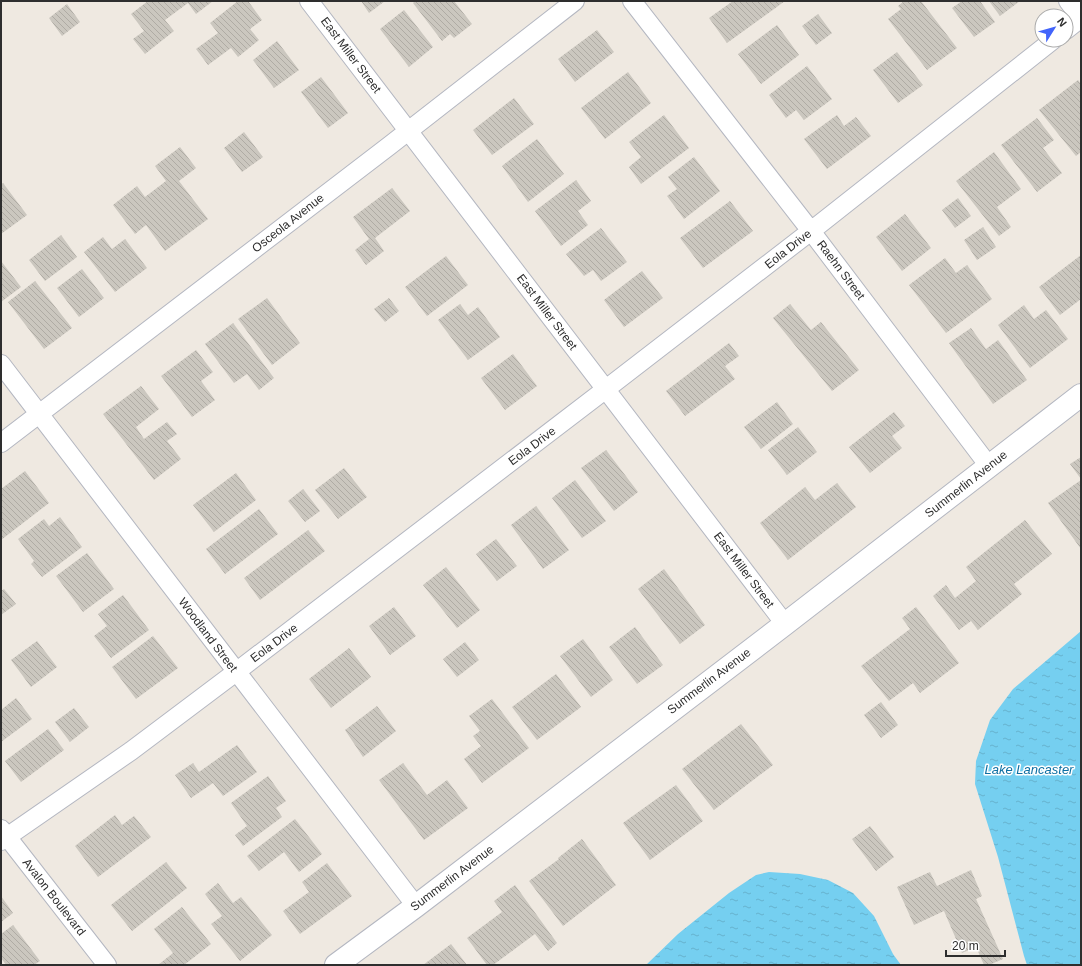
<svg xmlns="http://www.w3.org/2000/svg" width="1082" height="966" viewBox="0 0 1082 966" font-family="Helvetica,sans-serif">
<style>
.water{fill:url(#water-ripples)}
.building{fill:url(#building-back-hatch)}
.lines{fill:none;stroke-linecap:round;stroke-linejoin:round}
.street-casing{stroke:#b4b7c1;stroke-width:20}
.secondary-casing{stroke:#b4b7c1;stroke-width:24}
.street{stroke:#fff;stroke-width:18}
.secondary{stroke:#fff;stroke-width:22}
.labels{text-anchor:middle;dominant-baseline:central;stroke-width:3;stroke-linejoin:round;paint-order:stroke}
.street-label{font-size:12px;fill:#2e2e2e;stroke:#fff}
.water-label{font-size:13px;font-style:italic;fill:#0d6fa3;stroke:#fff}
</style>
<defs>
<pattern id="water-ripples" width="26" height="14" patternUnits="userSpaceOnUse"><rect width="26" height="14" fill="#75cff0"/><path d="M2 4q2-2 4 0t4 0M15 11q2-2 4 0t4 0" fill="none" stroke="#66b2ce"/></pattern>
<pattern id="building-back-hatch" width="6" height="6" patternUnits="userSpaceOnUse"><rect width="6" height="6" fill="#cbc7bf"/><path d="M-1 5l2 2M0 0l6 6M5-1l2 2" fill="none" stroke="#afaba4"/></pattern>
</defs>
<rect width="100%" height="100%" fill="#efe9e1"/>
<path class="water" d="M1081 631V965H1027L1024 956 998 857 975 784 976 761 990 720 1013 689Z
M769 872 800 874 828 880 853 893 874 916 893 954 901 965H646L678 934 729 893 756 875Z"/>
<path class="building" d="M148 1H213L196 14 188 3 165 20 174 31 145 54 133 39 144 31 131 14Z
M238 1H248L262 20 250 29 259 40 238 57 231 48 208 65 196 49 218 33 210 23Z
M361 1H385L369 13Z
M415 1H454L472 24 454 38 450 34 442 41 413 3Z
M733 1H785L727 43 709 18Z
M904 1H921L957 48 927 70 888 19 901 9 898 6Z
M962 1H980L995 22 974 37 952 8Z
M989 1H1020L1000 16Z
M67 4 80 22 62 36 49 18Z
M404 10 433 47 409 67 380 29Z
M818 14 832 33 816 45 802 26Z
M777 25 799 55 761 84 738 54Z
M597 30 614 52 575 82 558 59Z
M277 41 299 70 274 88 253 60Z
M897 52 923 85 898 103 873 70Z
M807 66 832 99 804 120 796 110 786 118 769 95Z
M628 72 651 103 605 139 581 108Z
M321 77 348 113 328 128 301 92Z
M1078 80 1081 84V152L1076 156 1039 110Z
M514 98 534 124 492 155 473 130Z
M664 115 689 148 641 184 629 167 641 157 629 142Z
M837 115 844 126 856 117 871 136 827 169 804 139Z
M1037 118 1054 140 1043 148 1062 173 1037 192 1001 145Z
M244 132 263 157 242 172 224 148Z
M537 139 564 174 528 202 502 166Z
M180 147 196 168 179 181 208 219 165 251 146 225 135 234 113 205 137 186 145 197 166 181 155 166Z
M994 152 1021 189 997 207 1011 227 999 236 956 181Z
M694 157 720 191 684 219 667 196 677 189 668 177Z
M576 180 591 201 578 211 588 225 561 246 535 211Z
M3 183 27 215 1 234V184Z
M392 188 410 211 375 238 384 251 366 265 355 250 369 239 353 217Z
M958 198 971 216 955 228 942 210Z
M730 201 753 231 703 268 680 238Z
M905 214 931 248 902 271 876 237Z
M983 227 996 247 977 260 964 240Z
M601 228 627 262 601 281 593 270 584 276 566 254Z
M61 235 77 257 45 281 29 260Z
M103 237 112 249 125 239 147 268 115 292 84 252Z
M1081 255V299L1060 315 1039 287Z
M446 256 468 285 427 316 405 287Z
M945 258 956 273 967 265 992 299 946 333 909 285Z
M1 261 21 287 1 302Z
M82 269 104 298 79 317 57 288Z
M642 271 663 298 624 327 604 300Z
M35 281 72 328 44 349 8 302Z
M267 298 300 343 272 365 238 319Z
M389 298 399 311 385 322 374 309Z
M460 304 468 315 478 307 500 337 468 360 438 320Z
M790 304 811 330 821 322 859 370 832 391 773 318Z
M1024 305 1034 319 1046 310 1068 339 1030 368 998 325Z
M233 323 274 378 259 390 247 374 234 383 205 344Z
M971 328 986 349 998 340 1027 380 993 404 949 343Z
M729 343 739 356 725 366 735 379 685 416 666 391Z
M196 350 213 372 201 381 215 400 192 417 161 376Z
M513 354 537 386 505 410 481 378Z
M141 386 159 409 136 427 144 439 167 422 177 434 167 441 181 459 154 480 103 414Z
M777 402 793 424 761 449 744 427Z
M894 412 905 426 892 436 902 448 870 473 849 447Z
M798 427 817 452 787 475 768 450Z
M606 450 638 492 614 511 581 468Z
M1081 457V479L1070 464Z
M344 468 367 497 338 519 315 490Z
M25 471 49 503 1 540V489Z
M236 473 256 500 214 532 193 505Z
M575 480 606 521 582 538 552 498Z
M1081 480V549L1048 503Z
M837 483 856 507 788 560 760 523 805 487 815 500Z
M303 489 320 511 305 522 288 501Z
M536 506 569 550 543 569 511 525Z
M259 509 278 534 225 574 206 549Z
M60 517 82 547 42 577 31 564 34 561 18 539 44 519 49 526Z
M1025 520 1052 554 1014 584 1022 594 978 630 971 621 959 630 933 596 946 585 955 598 976 581 966 567Z
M308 530 325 551 260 600 244 578Z
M496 539 517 566 497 581 476 554Z
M87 553 114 589 83 612 56 576Z
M446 567 480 610 457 628 423 585Z
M664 569 705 625 680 644 638 589Z
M4 589 16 604 1 615V591Z
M123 595 149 630 111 658 94 636 107 626 98 614Z
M394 607 416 636 390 655 369 626Z
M916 607 959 663 920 693 913 683 889 701 861 666 910 629 902 618Z
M635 627 663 665 637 684 609 647Z
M153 636 178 668 136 699 112 667Z
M583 639 613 680 591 697 560 656Z
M37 641 57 667 31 687 11 660Z
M465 642 479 660 457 677 443 659Z
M349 648 371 677 331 708 309 679Z
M556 674 581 707 537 740 512 707Z
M16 698 32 719 1 742V710Z
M492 699 529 748 482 783 464 759 481 746 473 736 480 731 469 716Z
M881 702 898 725 881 738 864 715Z
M377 706 396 731 363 757 345 730Z
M74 708 89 727 70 742 55 722Z
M741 724 773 765 714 810 682 769Z
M48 729 64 750 21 782 5 761Z
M237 745 257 772 223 796 213 783 191 798 175 775 193 763 199 772Z
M403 763 427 795 447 780 468 808 424 840 379 780Z
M268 776 286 801 276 808 282 817 243 846 235 835 247 826 231 803Z
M676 785 703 821 650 860 623 823Z
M115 815 122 825 134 816 151 837 98 877 75 846Z
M295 819 322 854 299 872 284 852 259 871 247 856Z
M870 826 894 857 876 871 852 839Z
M582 839 616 885 563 926 529 881 559 859 558 858Z
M166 862 187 888 132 931 111 905Z
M327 863 352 896 300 934 283 911 309 892 302 882Z
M971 870 982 896 976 899 1003 959 989 965H984L976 947 962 953 944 911 914 925 897 887 930 872 937 886Z
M218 883 233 903 241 897 272 935 240 961 211 924 222 916 205 894Z
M515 885 557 943 548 951 535 934 493 965H487L467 938 502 912 494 901Z
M1 896 13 913 1 922Z
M182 907 211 944 184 965H158L173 953 154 929Z
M13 925 40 961 34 965H6L1 958V934Z
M451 944 467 965H423Z"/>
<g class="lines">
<defs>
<path id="street" d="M309 1 785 624
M632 1 811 231 989 466
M1066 30 1081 18 1068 1
M1 364 416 906
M1 443 389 146 575 1
M1 829 107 965
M1 841 131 751 236 672 606 389 811 231 1053 40"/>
<path id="secondary" d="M336 965 416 906 785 624 1081 395"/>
</defs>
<use href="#street" class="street-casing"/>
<use href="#secondary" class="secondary-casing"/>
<use href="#street" class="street"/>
<use href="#secondary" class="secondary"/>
</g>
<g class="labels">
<g class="street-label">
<text transform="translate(351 55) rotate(53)">East Miller Street</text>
<text transform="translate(288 223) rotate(-38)">Osceola Avenue</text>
<text transform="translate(788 249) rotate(-38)">Eola Drive</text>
<text transform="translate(841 270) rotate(53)">Raehn Street</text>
<text transform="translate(547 312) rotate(53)">East Miller Street</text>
<text transform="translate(532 446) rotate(-37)">Eola Drive</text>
<text transform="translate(966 484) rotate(-38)">Summerlin Avenue</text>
<text transform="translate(744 570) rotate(53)">East Miller Street</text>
<text transform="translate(208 635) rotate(53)">Woodland Street</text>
<text transform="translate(274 643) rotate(-37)">Eola Drive</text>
<text transform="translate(709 681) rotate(-37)">Summerlin Avenue</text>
<text transform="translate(452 878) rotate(-37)">Summerlin Avenue</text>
<text transform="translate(54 897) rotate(52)">Avalon Boulevard</text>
</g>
<g class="water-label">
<text x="1029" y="769">Lake Lancaster</text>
</g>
</g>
<rect width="1082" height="966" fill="none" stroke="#2e2e2e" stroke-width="4"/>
<g transform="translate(1054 28) rotate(53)"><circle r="19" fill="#ffffff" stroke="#ababab"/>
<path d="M0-3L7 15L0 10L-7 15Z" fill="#4264fb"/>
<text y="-6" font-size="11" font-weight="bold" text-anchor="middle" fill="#2e2e2e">N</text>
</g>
<path d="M946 950v6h59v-6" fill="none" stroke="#2e2e2e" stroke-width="2"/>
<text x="952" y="950" font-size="12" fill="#2e2e2e" stroke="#ffffff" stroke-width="3" paint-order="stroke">20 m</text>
</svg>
